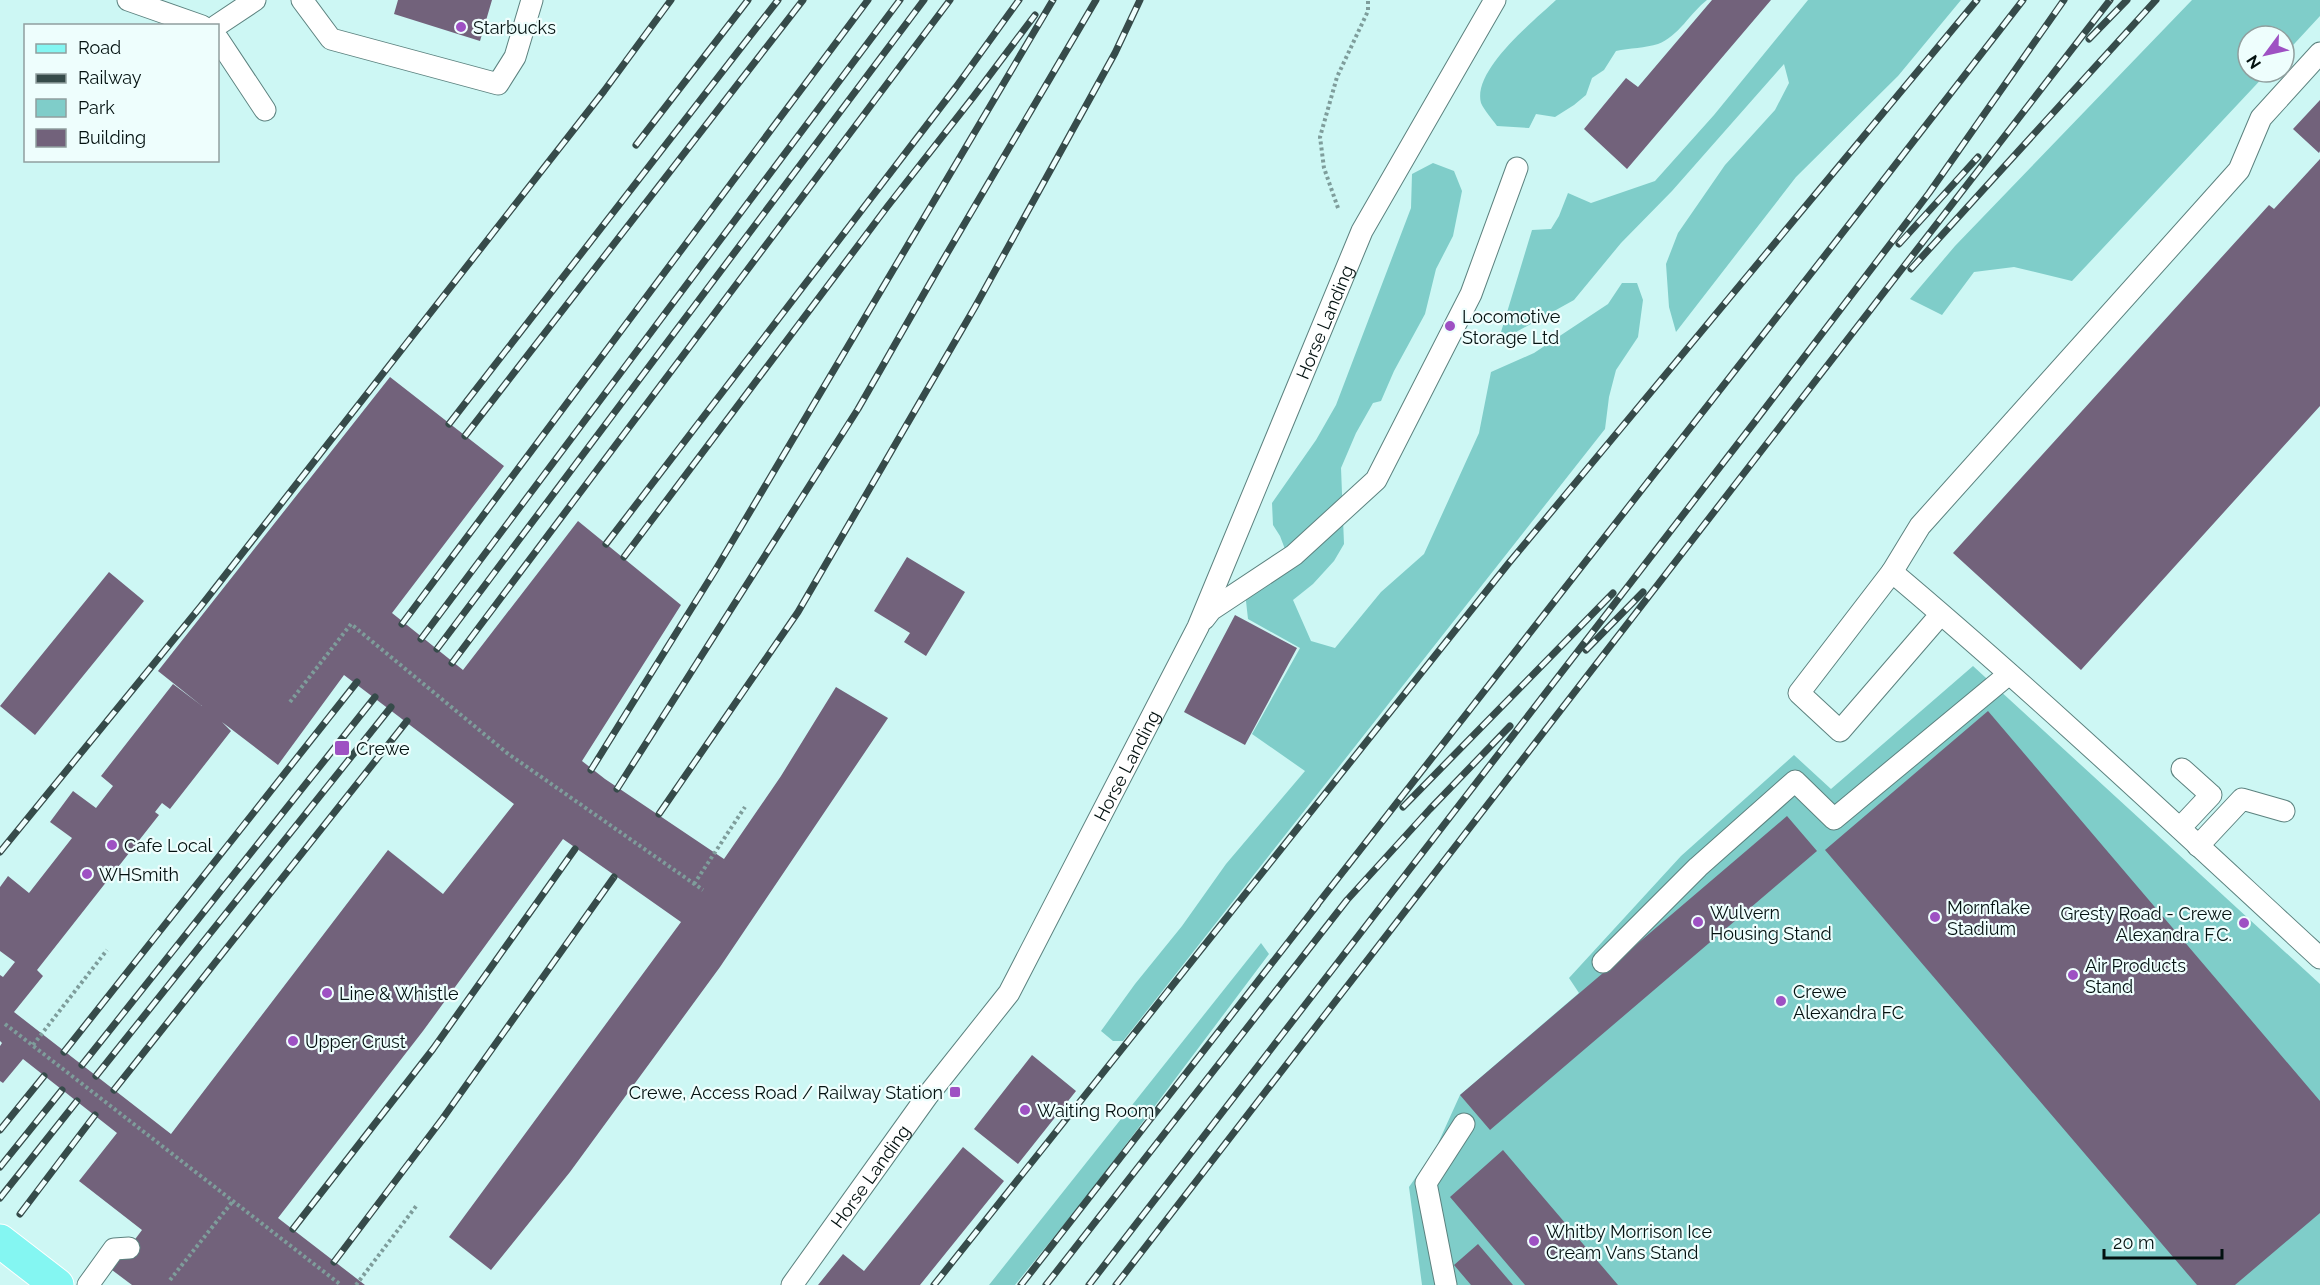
<svg xmlns="http://www.w3.org/2000/svg" width="2320" height="1285" viewBox="0 0 2320 1285" font-family="Raleway,sans-serif">
<style>
.green{fill:#7fcdc9}
.building{fill:#72627b;fill-rule:evenodd}
.lines{fill:none;stroke-linecap:round;stroke-linejoin:round}
.lane-casing{stroke:#5c827f;stroke-width:23}
.primary-casing{stroke:#fff;stroke-width:35}
.path{stroke:#7e9d9b;stroke-width:4;stroke-dasharray:3 3;stroke-linecap:butt}
.lane{stroke:#fff;stroke-width:21}
.primary{stroke:#84f6f2;stroke-width:33}
.rail-casing{stroke:#364b4a;stroke-width:7}
.rail{stroke:#eefefd;stroke-width:4.5;stroke-dasharray:14;stroke-linecap:butt}
.path-bridge{stroke:#7e9d9b;stroke-width:4;stroke-dasharray:3 3;stroke-linecap:butt}
.poi-dot{fill:#9e51c3;stroke:#eefefd;stroke-width:2}
.labels{text-anchor:middle;dominant-baseline:central;stroke-width:4.5;stroke-linejoin:round;paint-order:stroke}
.poi-label{font-size:18px;fill:#031110;stroke:#eefefd;text-anchor:start}
.street-label{font-size:18px;fill:#031110;stroke:#eefefd}
</style>
<rect width="100%" height="100%" fill="#cdf7f4"/>
<path class="green" d="M1556 0H1707C1691 12 1678 37 1658 44 1646 48 1629 48 1616 51L1604 70 1592 78 1586 95 1574 105 1555 117 1536 114 1529 128 1497 126C1492 119 1484 110 1481 103 1472 70 1535 20 1556 0Z
M1808 0H1961L1898 76 1796 177 1676 332 1669 307 1666 264 1678 233 1725 165 1775 110 1789 83 1784 64 1672 191 1621 243 1574 300 1498 342 1532 230 1551 229 1559 216 1568 193 1591 203 1655 181 1714 115Z
M2192 0H2320V16L2284 55V36H2248V72H2268L2072 281 2014 267 1974 272 1942 315 1910 299 1955 246Z
M1433 163 1454 171 1462 191 1453 236 1436 269 1425 314 1394 371 1381 401 1373 403 1356 433 1341 468 1344 544 1334 561 1313 584 1293 600 1311 641 1335 648 1381 592 1424 554 1479 433 1491 372 1534 353 1608 304 1622 283H1637L1643 300 1638 337 1616 370 1609 397 1605 429 1123 1041H1113L1101 1031 1135 984 1182 926 1226 864 1305 771 1252 734 1300 648 1248 619 1245 592 1288 557 1280 536 1273 525 1272 503 1316 440 1336 405 1411 208 1412 174Z
M1973 666 2320 984V1285H1422L1409 1187 1435 1150 1460 1095 1579 993 1569 978 1681 856 1794 755 1831 789Z
M1261 943 1269 954 1088 1195 1015 1285H989Z"/>
<path class="building" d="M398 0H492L480 41 394 14Z
M1712 0H1771L1627 169 1584 129 1626 78 1638 87Z
M2320 100V151L2319 153 2293 129Z
M2320 159V406L2081 670 1953 553 2269 205 2274 209Z
M390 377 504 466 392 613 463 670 578 521 681 605 582 761 605 779 724 859 781 776 836 687 888 718 720 967 570 1172 491 1270 449 1237 681 922 563 839 423 1031 278 1218 365 1285H132L112 1270 142 1230 79 1181 117 1133 23 1059 3 1083 0 1081V1046L2 1043 0 1041V975L3 977 15 962 0 951V887L8 876 29 893 72 838 50 822 73 791 96 808 113 786 101 776 173 684 202 706 158 671ZM344 675 514 804 443 894 388 850 171 1134 14 1012 43 976 37 970 159 815 155 812 162 803 170 809 231 731 222 722 278 765Z
M907 557 965 592 926 656 904 642 910 633 874 611Z
M109 572 144 601 35 735 0 706Z
M1235 615 1297 648 1245 745 1184 712Z
M1988 711 2320 1101V1213L2235 1285H2197L1825 850Z
M1787 816 1817 851 1490 1130 1460 1095Z
M1032 1055 1076 1091 1018 1164 974 1129Z
M963 1147 1004 1181 920 1285H818L843 1254 864 1271Z
M1503 1150 1618 1285H1525L1450 1197Z
M1478 1244 1513 1285H1471L1454 1265Z"/>
<g class="lines">
<defs>
<g id="lane">
<path d="M128 0 202 26"/>
<path d="M302 0 331 39 498 84 515 57 532 0"/>
<path d="M216 26 255 0"/>
<path d="M218 39 265 110"/>
<path d="M1892 572 1920 526 2239 170 2261 118 2320 53"/>
<path d="M1941 614 1840 731 1799 693 1892 572C2039 696 2179 828 2320 958"/>
<path d="M1204 619 1211 610 1294 555 1376 480 1471 294 1517 168"/>
<path d="M2180 828 2211 795 2182 769"/>
<path d="M2198 846 2242 799 2284 811"/>
<path d="M1603 962 1698 867 1795 781 1834 819 2009 674"/>
<path d="M88 1285 114 1249 129 1248"/>
<path id="s1" d="M792 1285 928 1095 1009 993 1198 627 1362 231 1495 0"/>
<path d="M1446 1285 1426 1183 1464 1124"/>
</g>
<path id="primary" d="M0 1241 57 1285"/>
</defs>
<use href="#lane" class="lane-casing"/>
<use href="#primary" class="primary-casing"/>
<path class="path" d="M1338 208 1324 168 1320 137 1337 77 1368 11V0
M694 884 745 807
M5 1024 341 1285
M33 1045 107 950
M170 1280 233 1201
M356 1285 417 1205"/>
<use href="#lane" class="lane"/>
<use href="#primary" class="primary"/>
<defs>
<path id="rail" d="M2089 39 2127 0
M636 145 748 0
M1899 244 1978 157
M1911 269 2156 0
M449 424 778 0
M465 436 803 0
M606 544 956 87 1019 0
M624 557 887 207 974 96 1035 15
M402 624 868 0
M421 639 900 0
M437 649 924 0
M1586 650 1643 592
M452 663 950 0
M591 770 716 569 1053 0
M617 789 858 409 942 262 1096 0
M1403 807 1613 593
M659 814 798 612 975 307 1115 53 1140 0
M0 852 201 606 604 91 671 0
M1313 910 1816 267 2023 0
M64 1052 357 682
M82 1065 375 697
M96 1076 391 707
M114 1090 407 721
M0 1130 44 1076
M0 1167 62 1090
M0 1198 77 1101
M20 1214 95 1115
M293 1229 433 1049 575 849
M334 1262 443 1118 614 877
M934 1285 1508 564 1977 0
M1021 1285 1318 904
M1046 1285 1347 900 1430 809 1510 726
M1089 1285 1760 415 1929 193 2064 0
M1116 1285 2110 0"/>
</defs>
<use href="#rail" class="rail-casing"/>
<use href="#rail" class="rail"/>
<path class="path-bridge" d="M290 702 351 624 507 753 703 890"/>
</g>
<g class="poi-dot">
<circle cx="461" cy="27" r="6"/>
<circle cx="1450" cy="326" r="6"/>
<rect x="334" y="740" width="16" height="16" rx="3"/>
<circle cx="112" cy="845" r="6"/>
<circle cx="87" cy="874" r="6"/>
<circle cx="1935" cy="917" r="6"/>
<circle cx="1698" cy="922" r="6"/>
<circle cx="2244" cy="923" r="6"/>
<circle cx="2073" cy="975" r="6"/>
<circle cx="327" cy="993" r="6"/>
<circle cx="1781" cy="1001" r="6"/>
<circle cx="293" cy="1041" r="6"/>
<rect x="949" y="1086" width="12" height="12" rx="3"/>
<circle cx="1025" cy="1110" r="6"/>
<circle cx="1534" cy="1241" r="6"/>
</g>
<g class="labels">
<g class="poi-label">
<text x="473" y="27">Starbucks</text>
<text x="1462" y="316">Locomotive<tspan x="1462" dy="21">Storage Ltd</tspan></text>
<text x="356" y="748">Crewe</text>
<text x="124" y="845">Cafe Local</text>
<text x="99" y="874">WHSmith</text>
<text x="1947" y="907">Mornflake<tspan x="1947" dy="21">Stadium</tspan></text>
<text x="1710" y="912">Wulvern<tspan x="1710" dy="21">Housing Stand</tspan></text>
<text x="2232" y="913" text-anchor="end">Gresty Road - Crewe<tspan x="2232" dy="21">Alexandra F.C.</tspan></text>
<text x="2085" y="965">Air Products<tspan x="2085" dy="21">Stand</tspan></text>
<text x="1793" y="991">Crewe<tspan x="1793" dy="21">Alexandra FC</tspan></text>
<text x="339" y="993">Line &amp; Whistle</text>
<text x="305" y="1041">Upper Crust</text>
<text x="943" y="1092" text-anchor="end">Crewe, Access Road / Railway Station</text>
<text x="1037" y="1110">Waiting Room</text>
<text x="1546" y="1231">Whitby Morrison Ice<tspan x="1546" dy="21">Cream Vans Stand</tspan></text>
</g>
<g class="street-label">
<text stroke="none"><textPath href="#s1" startOffset="1106">Horse Landing</textPath></text>
<text stroke="none"><textPath href="#s1" startOffset="620">Horse Landing</textPath></text>
<text stroke="none"><textPath href="#s1" startOffset="134">Horse Landing</textPath></text>
</g>
</g>
<rect x="24" y="24" width="195" height="138" fill="#eefefd" stroke="#909f9e" stroke-width="1.5"/>
<rect x="36" y="44" width="30" height="9" fill="#84f6f2" stroke="#909f9e" stroke-width="1.5"/>
<text x="78" y="54" font-size="18" fill="#031110">Road</text>
<rect x="36" y="74" width="30" height="9" fill="#364b4a" stroke="#909f9e" stroke-width="1.5"/>
<text x="78" y="84" font-size="18" fill="#031110">Railway</text>
<rect x="36" y="99" width="30" height="18" fill="#7fcdc9" stroke="#909f9e" stroke-width="1.5"/>
<text x="78" y="114" font-size="18" fill="#031110">Park</text>
<rect x="36" y="129" width="30" height="18" fill="#72627b" stroke="#909f9e" stroke-width="1.5"/>
<text x="78" y="144" font-size="18" fill="#031110">Building</text>
<g transform="translate(2266 54) rotate(237)"><circle r="28" fill="#eefefd" stroke="#909f9e" stroke-width="1.5"/>
<path d="M0-4.5L10 22L0 15L-10 22Z" fill="#9e51c3"/>
<text y="-9" font-size="16" font-weight="bold" text-anchor="middle" fill="#031110">N</text>
</g>
<path d="M2104 1249v9h118v-9" fill="none" stroke="#031110" stroke-width="3"/>
<text x="2113" y="1249" font-size="18" fill="#031110" stroke="#eefefd" stroke-width="4.5" paint-order="stroke">20 m</text>
</svg>
